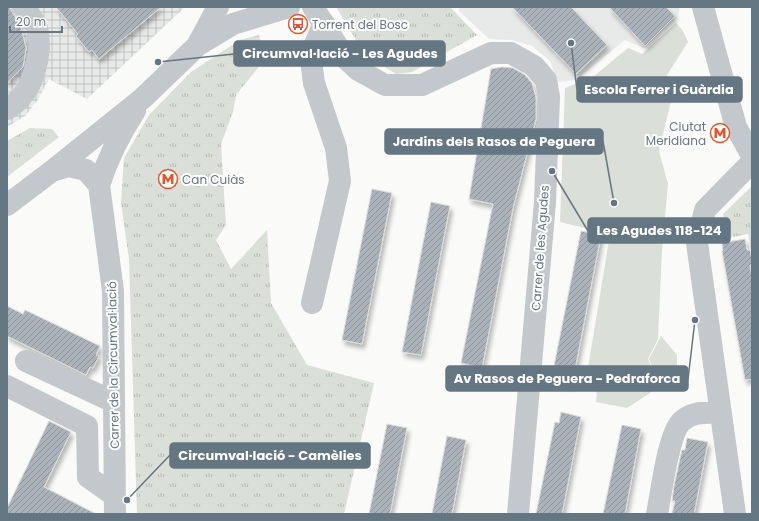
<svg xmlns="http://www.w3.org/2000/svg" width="759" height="521" viewBox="0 0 759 521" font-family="Poppins,sans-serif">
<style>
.built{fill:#e8e9e9}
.industrial{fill:url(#industrial-grid)}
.grass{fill:url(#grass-tufts)}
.park{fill:#dadfd7}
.building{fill:url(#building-hatch);stroke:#dcdcda;filter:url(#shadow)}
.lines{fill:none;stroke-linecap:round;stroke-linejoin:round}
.minor{stroke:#c3c8cc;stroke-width:22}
.labels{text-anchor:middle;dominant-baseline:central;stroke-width:4;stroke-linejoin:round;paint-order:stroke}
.poi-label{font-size:12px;fill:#657683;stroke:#fff;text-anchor:start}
.street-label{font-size:12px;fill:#657683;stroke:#fff}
.leader{fill:none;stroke:#657683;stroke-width:1.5}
.callout-dot{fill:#657683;stroke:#fff;stroke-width:1.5}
.callout{fill:#657683;stroke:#657683;stroke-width:1.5}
.callout-label{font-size:13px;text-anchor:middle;font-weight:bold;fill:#fff}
</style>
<defs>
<pattern id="industrial-grid" width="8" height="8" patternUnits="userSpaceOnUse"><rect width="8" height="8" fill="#e8e9e9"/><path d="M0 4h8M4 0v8" fill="none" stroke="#c0c1c2"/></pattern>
<pattern id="grass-tufts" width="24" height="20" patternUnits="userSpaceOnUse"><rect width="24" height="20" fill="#dadfd7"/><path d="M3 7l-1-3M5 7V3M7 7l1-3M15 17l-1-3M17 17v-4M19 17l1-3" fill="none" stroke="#b4b9b4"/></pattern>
<pattern id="building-hatch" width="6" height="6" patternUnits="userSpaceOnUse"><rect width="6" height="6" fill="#aab3b9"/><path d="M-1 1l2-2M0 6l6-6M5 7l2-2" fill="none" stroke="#8e969c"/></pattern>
<filter id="shadow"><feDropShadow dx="2.5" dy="4.5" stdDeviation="2" flood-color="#0004"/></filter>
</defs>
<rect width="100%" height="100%" fill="#fafaf8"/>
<path class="built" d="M461 7H680L678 17 644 48 625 40 576 80 558 82 550 61 532 46 512 40 489 39 458 10Z"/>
<path class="industrial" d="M7 7H185L87 99 49 79 37 101 25 116 7 127Z"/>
<path class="grass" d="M336 7H450L477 35 412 72 396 74 365 55Z
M259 35 265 59 236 95 233 112 221 144 226 225 216 240 231 269 267 230 271 303 307 365 374 383 344 514H137L129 259 121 203 124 158 149 115 191 72 240 40Z
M30 128 52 129 59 137 7 177V141Z
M752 186V256L748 234 728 238 723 214Z"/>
<path class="park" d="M676 23 683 31 688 42 667 75 673 92 659 151 668 184 662 250 658 339 648 359 659 387 627 408 596 402 597 394 587 374 610 234 560 222 565 88 593 77 628 48 642 54Z
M661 336 677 355V378L661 387 649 359Z"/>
<path class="building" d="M7 7H9L21 27 26 48 23 67 7 83Z
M56 7H161L99 59 92 50 89 52 76 36 78 34Z
M512 7H571L607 45 576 74Z
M609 7H666L675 16 645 46Z
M502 67 513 68 525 75 532 83 536 98V119L513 208 482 368 461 363 493 204 469 199 491 69Z
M372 189 392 193 362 344 342 340Z
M431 202 450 206 421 355 402 352Z
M581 231 601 235 572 385 551 381Z
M745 239 747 250H750L752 260V265H750L752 279V379L745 380 722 251 723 250 722 243Z
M7 306 23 314 25 310 100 346 96 355 99 356 93 368 90 367 86 375 7 336Z
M561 412 581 417 562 514H536L555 422 559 423Z
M49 421 71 432 44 487 96 514H7V508Z
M387 424 407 428 390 514H369Z
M622 425 641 429 625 514H603Z
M447 436 466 440 452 514H432Z
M687 438 708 442 694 514H672L675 501H672L674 486 681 454 682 450H685Z"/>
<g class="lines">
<path class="minor" d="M313 7 345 58 358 70 385 85H422L491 53H511L534 66 546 80 549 97 545 202 518 514
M703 7 736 127 752 156
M198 44 218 7
M7 109C29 96 36 74 39 49 39 42 39 32 36 25 33 19 28 13 24 7
M52 171 143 98 198 45 233 24 289 7
M99 185C108 158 119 135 135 111
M7 205 52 171 69 166 86 170 99 185 113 291 115 514
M312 303 340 181 336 148 314 83 312 68V51L324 23
M26 361 114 402
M7 386 87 426 88 477 115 496
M657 514C661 495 668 433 682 421 693 411 706 413 720 413
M735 514 697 243 705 210 752 162"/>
</g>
<defs>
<symbol id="bus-ring" viewBox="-11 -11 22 22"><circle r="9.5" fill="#fff" stroke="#e4572e" stroke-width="1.5"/><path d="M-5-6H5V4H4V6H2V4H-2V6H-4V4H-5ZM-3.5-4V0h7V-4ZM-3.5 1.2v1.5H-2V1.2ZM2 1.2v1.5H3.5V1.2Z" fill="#e4572e"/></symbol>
<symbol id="metro-ring" viewBox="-11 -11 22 22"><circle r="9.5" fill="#fff" stroke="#e4572e" stroke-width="1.5"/><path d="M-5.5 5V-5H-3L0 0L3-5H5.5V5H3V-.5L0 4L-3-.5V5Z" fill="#e4572e"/></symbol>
</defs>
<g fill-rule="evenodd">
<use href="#bus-ring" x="287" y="13" width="22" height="22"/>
<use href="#metro-ring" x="709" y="122" width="22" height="22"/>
<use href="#metro-ring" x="157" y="168" width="22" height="22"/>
</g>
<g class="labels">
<g class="poi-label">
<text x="312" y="24">Torrent del Bosc</text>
<text x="706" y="126" text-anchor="end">Ciutat<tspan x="706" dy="14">Meridiana</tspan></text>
<text x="182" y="179">Can Cuiàs</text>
</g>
<g class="street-label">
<text transform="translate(540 248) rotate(-86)">Carrer de les Agudes</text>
<text transform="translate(113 365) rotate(-91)">Carrer de la Circumval·lació</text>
</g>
</g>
<path class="leader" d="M158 62L234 54M571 43L577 90M614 203L603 141M552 171L588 231M695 320L688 379M127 500L170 455"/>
<g class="callout-dot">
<circle cx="158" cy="62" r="4"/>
<circle cx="571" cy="43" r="4"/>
<circle cx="614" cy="203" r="4"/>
<circle cx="552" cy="171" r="4"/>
<circle cx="695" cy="320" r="4"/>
<circle cx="127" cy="500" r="4"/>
</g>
<g class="callout">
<rect x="234" y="41" width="211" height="25" rx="4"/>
<rect x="577" y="77" width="165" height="25" rx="4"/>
<rect x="385" y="129" width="218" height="25" rx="4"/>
<rect x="588" y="218" width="142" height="25" rx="4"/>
<rect x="446" y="366" width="242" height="25" rx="4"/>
<rect x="170" y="443" width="200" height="25" rx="4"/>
</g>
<g class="callout-label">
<text x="340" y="58">Circumval·lació - Les Agudes</text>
<text x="659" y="94">Escola Ferrer i Guàrdia</text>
<text x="494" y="146">Jardins dels Rasos de Peguera</text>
<text x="659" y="235">Les Agudes 118-124</text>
<text x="567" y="383">Av Rasos de Peguera - Pedraforca</text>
<text x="270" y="460">Circumval·lació - Camèlies</text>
</g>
<rect width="759" height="521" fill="none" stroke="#657683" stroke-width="16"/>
<path d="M10 26v6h52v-6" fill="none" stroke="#657683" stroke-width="2"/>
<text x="16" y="26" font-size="12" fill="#657683" stroke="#ffffff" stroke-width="3" paint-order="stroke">20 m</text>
</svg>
